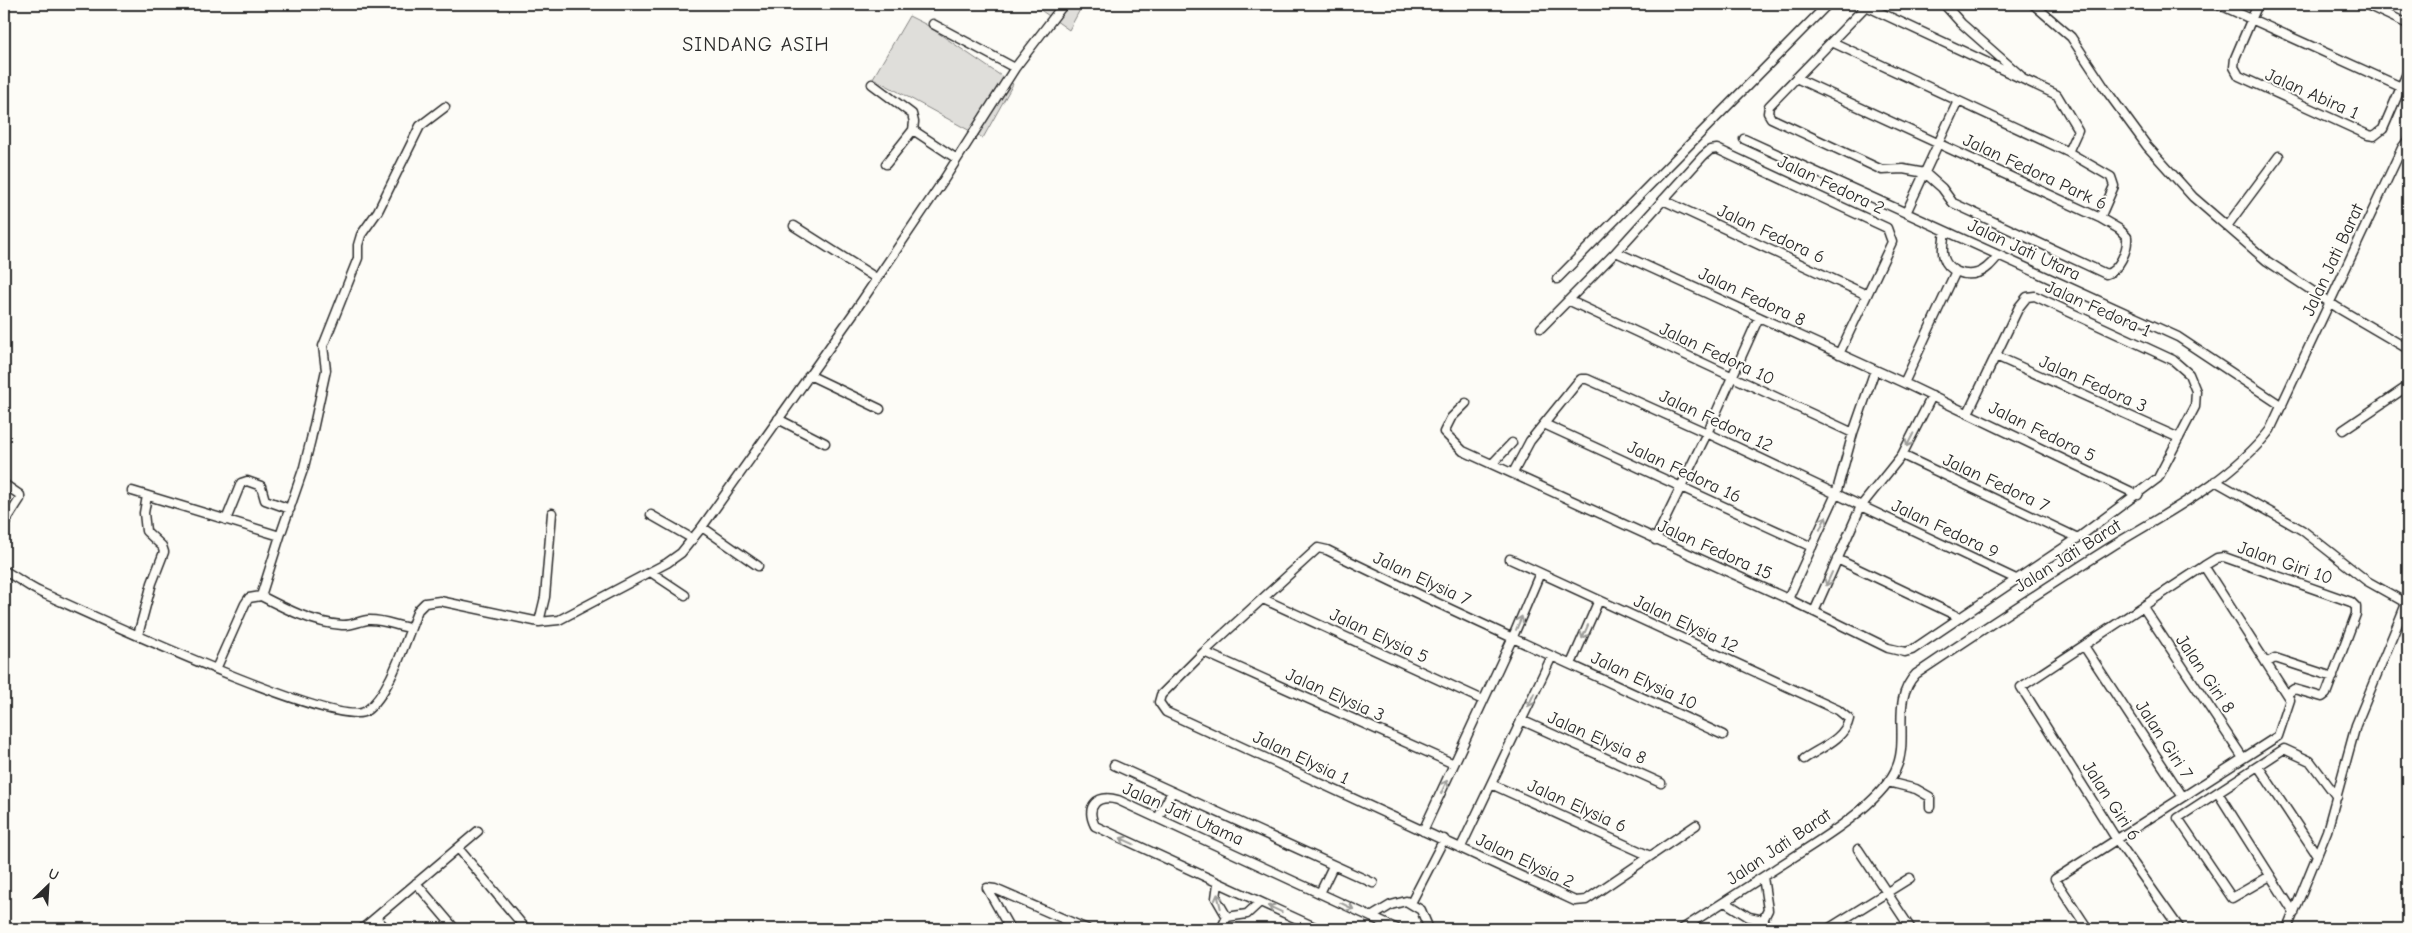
<svg xmlns="http://www.w3.org/2000/svg" width="2412" height="933" viewBox="0 0 2412 933" font-family="'Comic Neue',sans-serif">
<style>
.green{fill:#dfdeda;stroke:#858482}
.lines{fill:none;stroke-linecap:round;stroke-linejoin:round}
.street-casing{stroke:#2b2b2b;stroke-width:11}
.street{stroke:#fdfcf7;stroke-width:8}
.oneway{stroke:#9e9e9b}
.labels{text-anchor:middle;dominant-baseline:central;stroke-width:4;stroke-linejoin:round;paint-order:stroke}
.street-label{font-size:18px;fill:#2b2b2b;stroke:#fdfcf7}
.quarter-label{font-size:20px;letter-spacing:1px;fill:#2b2b2b;stroke:#fdfcf7}
</style>
<rect width="100%" height="100%" fill="#fdfcf7"/>
<filter id="ink" filterUnits="userSpaceOnUse"><feTurbulence type="fractalNoise" baseFrequency=".02" numOctaves="2"/><feDisplacementMap in="SourceGraphic" scale="10" xChannelSelector="R" yChannelSelector="G"/><feConvolveMatrix kernelMatrix="1 2 1 2 8 2 1 2 1" color-interpolation-filters="sRGB"/></filter>
<g filter="url(#ink)">
<path class="green" d="M1032 4H1083L1069 30Z
M909 16 925 24 1013 84 983 138 873 78Z"/>
<g class="lines">
<defs>
<path id="street" d="M1944 4 1961 23 2021 76
M2033 4 2071 37 2106 90 2147 146 2193 197 2267 261 2338 308 2408 349
M2218 4 2401 87
M2258 4 2235 58 2234 67 2239 76 2368 135 2374 136 2383 129 2408 71
M2365 4 2408 24
M1866 6 2057 95 2078 130 2068 152
M933 24 1015 68
M1832 42 2068 152 2111 177 2114 186 2100 218
M1796 78 2100 218 2119 229 2127 237C2128 250 2119 271 2106 274L1953 203 1942 188 1925 173 1903 169 1882 170 1771 118 1768 113 1769 106 1868 4
M872 84 912 114 914 122 913 130 957 159
M1744 139 2178 337 2282 406
M886 164 913 130
M1663 200 1867 295
M1906 213 1958 101
M794 226 876 278
M2227 226 2279 156
M1945 231C1944 240 1941 250 1944 258 1948 271 1965 277 1977 273 1986 271 1993 262 1998 256
M1616 252 1904 383 2138 495
M1557 279 1828 4
M1570 301 1853 433
M1541 328 1616 252 1703 156 1710 150 1717 149 1887 228 1892 242 1839 354
M1996 356 2179 438
M809 375 880 409
M1904 383 1956 271
M1466 403 1451 418 1444 432 1463 451 1788 599 1888 648 1905 652 1912 650 2078 538 2158 478 2195 407 2196 391 2189 374 2173 360 2035 296 2027 297 2019 307 1968 413
M778 419 825 443
M1544 424 1812 547
M2343 430 2408 386
M1902 455 2078 538
M1492 464 1512 443
M1513 473 1530 441 1577 383 1581 379H1587L1707 433 2016 579
M2215 481 2302 530 2367 581 2408 604
M4 484 20 495V499L4 524
M132 491 280 536 261 596 249 598 245 604 216 669
M651 515 693 539
M226 520 241 483 247 481 261 486 265 500 290 509
M702 527 758 566
M280 536 304 467 311 439 326 370 323 346 358 258V245L361 235 378 211 420 126 445 107
M1655 540 1707 433 1759 317
M1510 559 1838 710 1849 719C1845 739 1820 748 1804 759
M1837 559 1959 617
M4 571C17 577 27 586 40 592 81 610 338 731 366 711 391 693 406 638 418 610L425 603 440 601 539 622 559 620 667 563 681 553 702 527 853 314 943 181 1015 68 1064 4
M652 573 685 595
M261 596C286 609 313 623 342 625 350 626 360 621 368 620 383 619 396 626 410 628
M1263 599 1483 700
M1788 599 1836 494 1853 433 1875 370
M2143 607 2243 758
M1814 612 1861 506 1902 455 1932 396
M539 622 545 597 552 513
M138 635 152 583 164 552 162 546 146 531 144 513 147 496
M2084 646 2183 797
M1204 652 1454 764
M2266 663 2275 658 2333 677
M1571 664 1599 600
M1521 720 1661 783
M1114 765 1373 883
M2258 766 2317 855
M1888 782 1916 789 1930 797V807
M1491 784 1650 856
M2218 793 2294 913
M1158 818 1172 792
M1696 825 1586 900 1575 901 1166 712 1159 702 1161 695 1204 652 1318 548 1327 550C1458 615 1591 673 1723 735
M1423 831 1512 639 1540 573
M1461 847 1552 656
M458 848 526 929
M1858 849 1911 929
M2270 876 2232 898 2178 818 2284 749 2310 761 2337 797
M416 883 455 929
M1218 883 1216 898 1227 917
M1320 893 1333 866
M1725 902 1749 917 1763 920 1768 910 1763 877
M1411 903 1444 839
M1227 917 1247 914 1260 902
M1371 917 1391 905 1406 901 1421 910 1429 929
M376 918 386 929
M1763 920 1770 929
M1989 927 1990 929
M362 929 478 831
M1010 929 987 888 995 889 1087 929
M1221 929 1227 917
M1319 929 1095 826C1085 806 1097 794 1118 800L1397 929
M1682 929C1713 909 1744 889 1775 869 1810 846 1876 809 1895 771 1911 740 1889 702 1916 674 1980 631 2044 589 2109 548 2164 514 2230 482 2270 430L2402 148 2408 140
M1828 929 1910 878
M2088 929 2055 879 2278 736 2290 700 2204 566
M2180 929 2117 840 2021 687 2204 566 2217 558 2224 557 2351 602 2356 607V614L2326 694 2322 697 2294 689 2287 694
M2287 929 2327 831 2356 725 2408 599"/>
</defs>
<use href="#street" class="street-casing"/>
<use href="#street" class="street"/>
</g>
<defs><path id="oneway-shaft" d="M-6 0H5M1.5-3L5.5 0L1.5 3" fill="none" stroke-width="1.6" stroke-linecap="round" stroke-linejoin="round" transform="scale(1.25)"/></defs>
<g class="oneway">
<use href="#oneway-shaft" transform="translate(1910 440) rotate(117)"/>
<use href="#oneway-shaft" transform="translate(1823 523) rotate(-65)"/>
<use href="#oneway-shaft" transform="translate(1829 579) rotate(114)"/>
<use href="#oneway-shaft" transform="translate(1519 623) rotate(-67)"/>
<use href="#oneway-shaft" transform="translate(1585 632) rotate(114)"/>
<use href="#oneway-shaft" transform="translate(1531 700) rotate(115)"/>
<use href="#oneway-shaft" transform="translate(1444 787) rotate(-65)"/>
<use href="#oneway-shaft" transform="translate(1127 841) rotate(-155)"/>
<use href="#oneway-shaft" transform="translate(1219 901) rotate(-103)"/>
<use href="#oneway-shaft" transform="translate(1347 906) rotate(26)"/>
<use href="#oneway-shaft" transform="translate(1275 909) rotate(-155)"/>
</g>
</g>
<g class="labels">
<g class="street-label">
<text transform="translate(2312 94) rotate(24)">Jalan Abira 1</text>
<text transform="translate(2035 172) rotate(25)">Jalan Fedora Park 6</text>
<text transform="translate(1831 185) rotate(25)">Jalan Fedora 2</text>
<text transform="translate(1771 234) rotate(25)">Jalan Fedora 6</text>
<text transform="translate(2024 250) rotate(25)">Jalan Jati Utara</text>
<text transform="translate(2333 260) rotate(-65)">Jalan Jati Barat</text>
<text transform="translate(1752 297) rotate(25)">Jalan Fedora 8</text>
<text transform="translate(2098 309) rotate(24)">Jalan Fedora 1</text>
<text transform="translate(1717 354) rotate(25)">Jalan Fedora 10</text>
<text transform="translate(2093 384) rotate(24)">Jalan Fedora 3</text>
<text transform="translate(1716 421) rotate(25)">Jalan Fedora 12</text>
<text transform="translate(2042 432) rotate(26)">Jalan Fedora 5</text>
<text transform="translate(1684 472) rotate(25)">Jalan Fedora 16</text>
<text transform="translate(1996 483) rotate(25)">Jalan Fedora 7</text>
<text transform="translate(1945 529) rotate(25)">Jalan Fedora 9</text>
<text transform="translate(1715 550) rotate(24)">Jalan Fedora 15</text>
<text transform="translate(2068 556) rotate(-32)">Jalan Jati Barat</text>
<text transform="translate(2285 563) rotate(19)">Jalan Giri 10</text>
<text transform="translate(1422 579) rotate(25)">Jalan Elysia 7</text>
<text transform="translate(1686 624) rotate(25)">Jalan Elysia 12</text>
<text transform="translate(1379 636) rotate(25)">Jalan Elysia 5</text>
<text transform="translate(2205 674) rotate(56)">Jalan Giri 8</text>
<text transform="translate(1644 681) rotate(25)">Jalan Elysia 10</text>
<text transform="translate(1335 695) rotate(24)">Jalan Elysia 3</text>
<text transform="translate(1597 738) rotate(24)">Jalan Elysia 8</text>
<text transform="translate(2164 740) rotate(57)">Jalan Giri 7</text>
<text transform="translate(1301 758) rotate(25)">Jalan Elysia 1</text>
<text transform="translate(2111 801) rotate(57)">Jalan Giri 6</text>
<text transform="translate(1577 806) rotate(24)">Jalan Elysia 6</text>
<text transform="translate(1183 814) rotate(24)">Jalan Jati Utama</text>
<text transform="translate(1779 847) rotate(-34)">Jalan Jati Barat</text>
<text transform="translate(1525 861) rotate(25)">Jalan Elysia 2</text>
</g>
<g class="quarter-label">
<text x="756" y="44">SINDANG ASIH</text>
</g>
</g>
<rect width="2412" height="933" fill="none" stroke="#fdfcf7" stroke-width="20"/>
<rect x="10" y="10" width="2392" height="913" fill="none" stroke="#2b2b2b" stroke-width="2" filter="url(#ink)"/>
<g transform="translate(48 886) rotate(25)" stroke="#fdfcf7" stroke-width="4" paint-order="stroke">
<path d="M0-4L9 19L0 12L-9 19Z" fill="#2b2b2b"/>
<text y="-8" font-size="14" font-weight="bold" text-anchor="middle" fill="#2b2b2b">U</text>
</g>
</svg>
